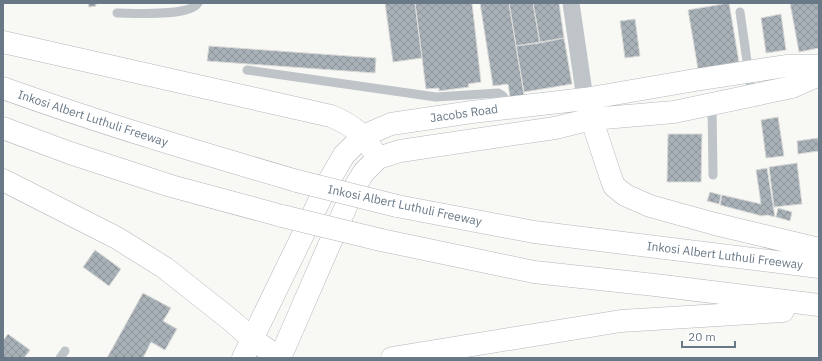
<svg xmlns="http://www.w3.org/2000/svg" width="822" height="361" viewBox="0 0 822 361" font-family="'IBM Plex Sans',sans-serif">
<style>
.building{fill:url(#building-cross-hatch);stroke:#dadad8}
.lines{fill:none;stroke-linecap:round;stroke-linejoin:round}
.secondary-casing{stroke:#b4b9be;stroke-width:23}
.highway-casing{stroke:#b3b7bb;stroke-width:23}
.lane{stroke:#bfc4c8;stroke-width:9}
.street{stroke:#bfc4c8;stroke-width:17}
.secondary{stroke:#fff;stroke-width:22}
.highway{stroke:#fff;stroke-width:22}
.highway-bridge-casing{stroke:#b3b7bb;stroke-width:23;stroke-linecap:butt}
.highway-bridge{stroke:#fff;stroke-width:22}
.labels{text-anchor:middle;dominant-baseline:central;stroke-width:4;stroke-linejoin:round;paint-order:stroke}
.street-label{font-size:12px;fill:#687886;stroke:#fff}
</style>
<defs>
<pattern id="building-cross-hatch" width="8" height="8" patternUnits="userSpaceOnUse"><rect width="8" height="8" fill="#a8b1b7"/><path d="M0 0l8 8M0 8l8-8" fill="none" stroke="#8d959a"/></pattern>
</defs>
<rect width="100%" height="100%" fill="#f8f8f5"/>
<path class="building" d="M88 3H96V6L89 7Z
M385 3H415L422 58 393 62Z
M415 3H472L481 82 468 84 469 87 439 91V88L426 89Z
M480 3H509L524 95 510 97 508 84 493 86Z
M509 3H533L540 43 516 46Z
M533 3H559L564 38 540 43Z
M729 3 739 62 698 69 688 10Z
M790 3H819V48L799 52Z
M781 14 786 50 766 53 761 18Z
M635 19 640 56 625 58 620 21Z
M564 38 572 84 524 92 516 46Z
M209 46 376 58 375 73 207 61Z
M778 117 784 156 766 158 761 120Z
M668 134H702L701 182H667Z
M818 138 819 151 798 154 797 141Z
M797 163 802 204 774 207 769 167Z
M767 168 775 217 767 215 762 216 720 205 722 195 761 204 756 170Z
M710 192 721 195 719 204 707 201Z
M778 208 792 212 790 221 776 217Z
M95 250 121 269 109 286 83 267Z
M143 293 171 308 163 321 177 329 165 350 151 342 143 358H107Z
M8 334 30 350 24 358H3V341Z"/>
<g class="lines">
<defs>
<path id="secondary" d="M243 358 330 179 344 155 363 136 391 124 472 112 585 99 695 80 786 66H819
M280 358 354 188 364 172 378 158 400 151 555 128 592 119 674 112 792 87 819 75"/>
<path id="highway" d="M3 42 331 116C357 127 363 135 378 158
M3 88C100 123 198 152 297 181
M585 99 610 175 614 186 625 195 650 206 715 224 819 249
M3 128 70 153 171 186 282 216
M3 180 117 238 165 268 232 321 252 339 280 358
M397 206 534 232 819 267
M381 240 534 272 655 285 819 305
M392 358 621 321 783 311"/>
</defs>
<use href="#secondary" class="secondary-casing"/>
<use href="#highway" class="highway-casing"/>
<path class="lane" d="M740 12 752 96
M117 13C133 13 189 17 198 3
M247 70 436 97 498 93C505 96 506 101 508 108
M712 104 713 175
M60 358 65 351"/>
<path class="street" d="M571 3 585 99"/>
<use href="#secondary" class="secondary"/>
<use href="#highway" class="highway"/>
<defs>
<path id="highway-bridge" d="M297 181 397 206
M282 216 381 240"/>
</defs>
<use href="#highway-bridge" class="highway-bridge-casing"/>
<use href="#highway-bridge" class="highway-bridge"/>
</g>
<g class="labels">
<g class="street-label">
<text transform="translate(464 113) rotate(-8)">Jacobs Road</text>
<text transform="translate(93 118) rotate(18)">Inkosi Albert Luthuli Freeway</text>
<text transform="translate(405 205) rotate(12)">Inkosi Albert Luthuli Freeway</text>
<text transform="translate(725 255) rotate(7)">Inkosi Albert Luthuli Freeway</text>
</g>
</g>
<rect width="822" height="361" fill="none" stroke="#687886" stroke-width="8"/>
<path d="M682 341v6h53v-6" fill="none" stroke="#687886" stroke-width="2"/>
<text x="688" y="341" font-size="12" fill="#687886" stroke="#ffffff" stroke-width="3" paint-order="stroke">20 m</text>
</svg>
